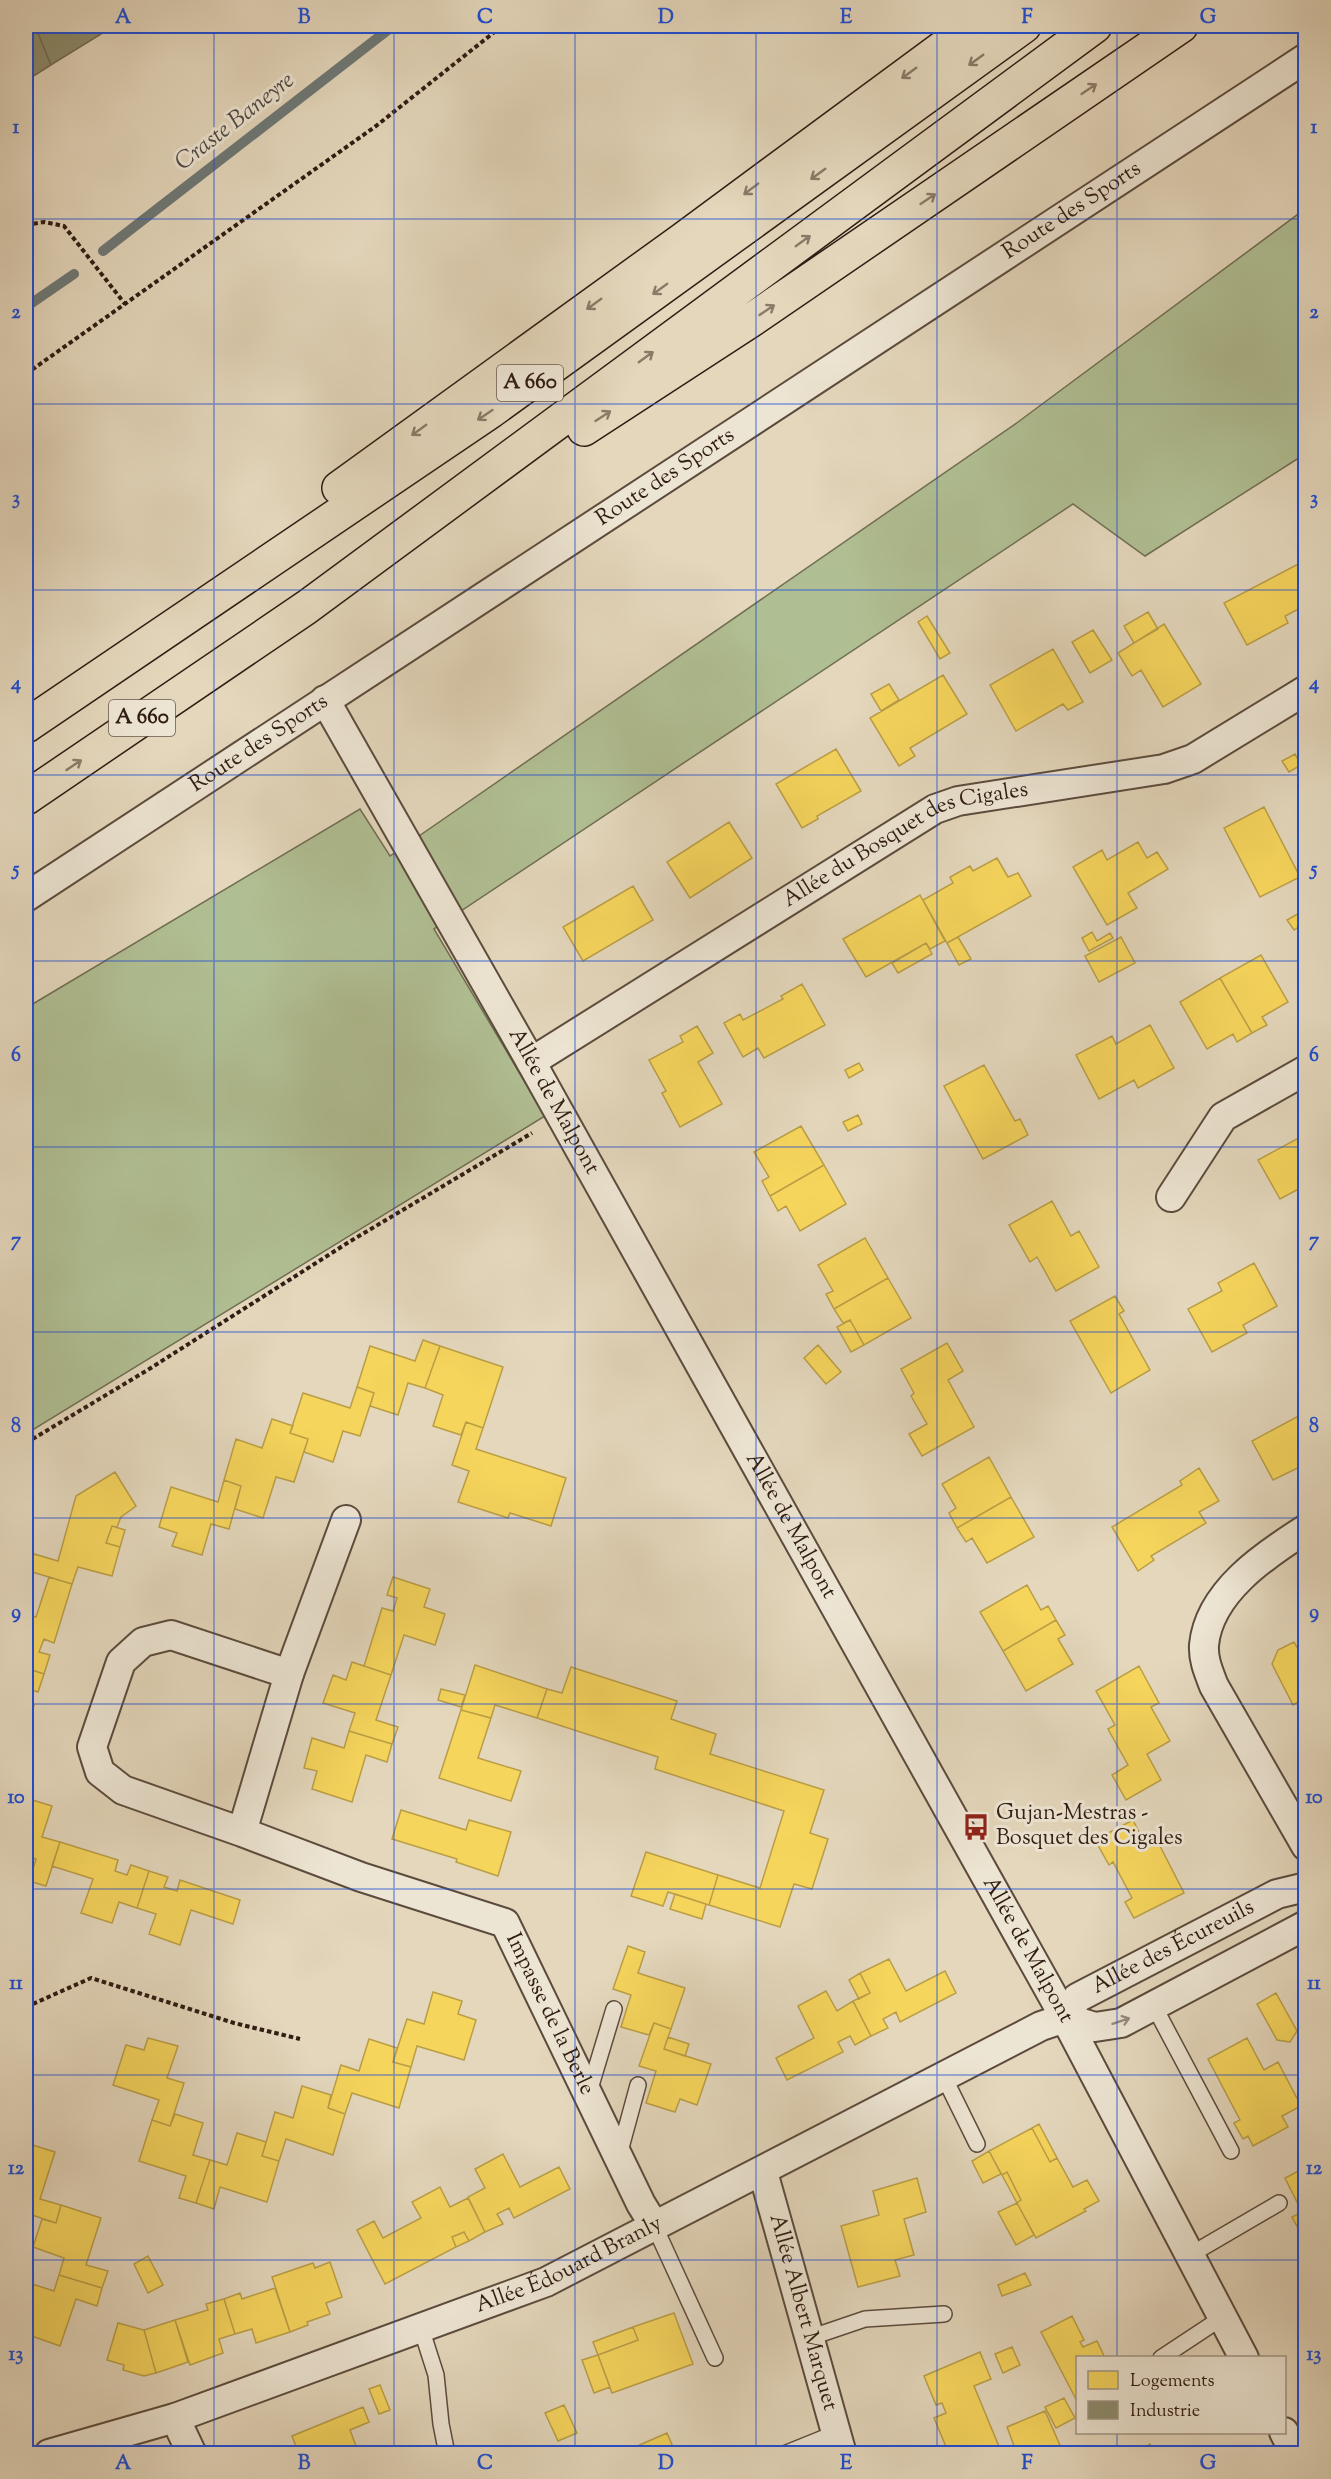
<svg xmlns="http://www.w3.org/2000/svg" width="1331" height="2479" viewBox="0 0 1331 2479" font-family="'Sorts Mill Goudy',serif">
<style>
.green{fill:#b0bf93;stroke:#706e53;stroke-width:1.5}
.homes{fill:#f6d55c;stroke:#ba9e46;stroke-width:1.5}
.industry{fill:#8c8c6e;stroke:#706a53;stroke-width:1.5}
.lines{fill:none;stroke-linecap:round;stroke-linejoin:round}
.stream{stroke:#6e7977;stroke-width:10}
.lane-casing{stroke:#5c4b3d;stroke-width:18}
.street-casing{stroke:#5c4b3d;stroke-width:32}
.highway-casing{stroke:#2f1c13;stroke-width:36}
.path{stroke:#2f1c13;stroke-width:4;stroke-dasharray:4.5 3;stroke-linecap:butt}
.lane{stroke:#ede5d3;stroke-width:15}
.street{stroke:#ede5d3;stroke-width:28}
.highway{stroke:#e4d7bc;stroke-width:33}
.oneway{stroke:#8a7a68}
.oneway2{stroke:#988b7d}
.grid{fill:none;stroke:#1d4ed8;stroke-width:1.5;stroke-opacity:0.55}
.labels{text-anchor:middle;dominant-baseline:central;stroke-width:6;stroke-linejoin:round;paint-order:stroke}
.shield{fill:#ede5d3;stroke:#68584d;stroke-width:1.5}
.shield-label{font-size:21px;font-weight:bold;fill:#2f1c13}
.street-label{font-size:22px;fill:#2f1c13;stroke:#ede5d3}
.poi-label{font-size:22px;fill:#2f1c13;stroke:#ede5d3;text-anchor:start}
.water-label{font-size:24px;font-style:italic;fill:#4e4a45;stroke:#ede5d3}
.neatline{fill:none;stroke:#1d4ed8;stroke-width:2}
.grid-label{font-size:20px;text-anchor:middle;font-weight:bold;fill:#1d4ed8}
</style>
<rect width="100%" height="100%" fill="#e4d7bc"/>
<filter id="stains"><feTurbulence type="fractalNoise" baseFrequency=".00333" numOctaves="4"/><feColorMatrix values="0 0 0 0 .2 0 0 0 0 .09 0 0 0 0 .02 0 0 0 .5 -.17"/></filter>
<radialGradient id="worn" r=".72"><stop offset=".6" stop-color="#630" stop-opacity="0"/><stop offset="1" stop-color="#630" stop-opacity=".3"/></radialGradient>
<path class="green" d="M1305 209V454L1145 556 1073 504 434 929 545 1116 26 1434V1008L360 809 390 856 1018 422Z"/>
<path class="homes" d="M1306 560V605L1285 616 1288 623 1247 645 1224 603Z
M1148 612 1158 629 1134 643 1124 626Z
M927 616 950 653 940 659 918 622Z
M1164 624 1201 684 1163 707 1141 670 1132 676 1118 653Z
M1093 630 1112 660 1090 673 1072 642Z
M1053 649 1083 702 1068 710 1063 704 1016 731 990 685Z
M943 675 967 714 910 748 915 756 899 766 870 718Z
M889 684 899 700 881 711 871 694Z
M836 749 861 791 817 816 818 819 802 828 776 784Z
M1295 754 1301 765 1289 772 1282 761Z
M1264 807 1300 877 1260 897 1224 828Z
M729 822 752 858 690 898 667 862Z
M1138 842 1147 858 1157 852 1168 869 1128 893 1137 908 1107 925 1073 867 1102 850 1107 860Z
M997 858 1008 877 1018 873 1031 896 947 943 923 900 953 883 950 877 970 866 973 871Z
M633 886 653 920 583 961 563 927Z
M920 895 945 941 930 949 926 943 866 977 843 939Z
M1301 912 1306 922 1294 930 1287 920Z
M1092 932 1097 941 1110 933 1113 938 1089 951 1082 938Z
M958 937 971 959 959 965 947 943Z
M1121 937 1135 963 1099 982 1085 956Z
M926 943 932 954 898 973 892 963Z
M1261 955 1288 1002 1262 1017 1267 1025 1252 1033 1220 978Z
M1220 978 1252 1033 1237 1042 1233 1034 1207 1049 1180 1002Z
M802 984 825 1025 764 1058 758 1048 743 1057 724 1023 740 1014 743 1020 783 999 781 996Z
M1150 1025 1174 1068 1138 1088 1134 1080 1099 1099 1076 1055 1112 1036 1116 1044Z
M697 1026 713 1053 698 1062 722 1104 680 1127 662 1093 666 1091 649 1060 683 1042 680 1036Z
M859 1063 863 1070 849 1078 845 1070Z
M984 1065 1015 1121 1020 1119 1028 1135 983 1159 944 1086Z
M858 1115 862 1124 848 1131 843 1122Z
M801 1126 824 1165 770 1196 762 1181 769 1177 754 1152Z
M1306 1134V1185L1280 1199 1258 1160Z
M824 1165 846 1204 800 1231 786 1206 778 1211 770 1196Z
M1052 1201 1071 1236 1079 1231 1099 1267 1056 1291 1037 1257 1030 1262 1009 1225Z
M865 1238 888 1278 834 1309 826 1294 833 1291 818 1265Z
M1254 1263 1277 1306 1243 1325 1247 1333 1212 1352 1188 1309 1222 1291 1218 1283Z
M888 1278 911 1318 864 1345 850 1320 843 1323 834 1309Z
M1115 1296 1124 1311 1119 1314 1150 1370 1111 1393 1070 1321Z
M850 1320 864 1345 851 1352 837 1327Z
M423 1340 440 1346 425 1388 408 1383 398 1415 370 1406 374 1393 357 1387 370 1346 415 1361Z
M947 1343 963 1371 948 1380 974 1427 922 1456 909 1434 927 1424 911 1396 914 1393 901 1369Z
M818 1345 841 1372 826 1384 804 1358Z
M440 1346 503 1367 483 1428 466 1422 461 1435 433 1426 443 1395 425 1388Z
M357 1387 374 1393 360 1436 343 1431 333 1462 304 1452 308 1439 290 1433 303 1393 350 1408Z
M1306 1412V1464L1273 1480 1252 1441Z
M272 1419 293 1426 290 1433 308 1439 294 1482 276 1477 263 1518 235 1509 241 1486 224 1480 236 1439 262 1448Z
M466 1422 483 1428 476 1449 566 1478 551 1526 510 1513 508 1518 458 1502 469 1471 452 1465Z
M989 1457 1011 1497 957 1528 949 1513 956 1508 942 1484Z
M1199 1468 1219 1501 1199 1512 1206 1523 1151 1556 1154 1560 1138 1571 1112 1527 1182 1485 1180 1481Z
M115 1472 136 1506 121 1517 117 1527 112 1526 106 1543 120 1547 112 1576 78 1567 72 1584 29 1571 34 1554 58 1561 76 1496Z
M224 1480 241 1486 229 1529 211 1524 202 1555 172 1546 177 1533 159 1527 171 1487 218 1502Z
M1011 1497 1034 1537 987 1563 972 1538 966 1542 957 1528Z
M112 1526 125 1530 120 1547 106 1543Z
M49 1577 72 1584 54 1643 44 1639 39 1652 50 1655 44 1674 26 1668V1614L36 1617Z
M393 1577 430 1589 424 1607 445 1614 435 1645 404 1635 391 1675 364 1666 382 1608 393 1611 397 1598 387 1595Z
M1027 1585 1041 1610 1048 1606 1056 1620 1003 1651 980 1612Z
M1056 1620 1065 1635 1058 1639 1073 1664 1026 1691 1003 1651Z
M1294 1642 1298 1649 1306 1646V1698L1293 1705 1272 1664 1278 1650Z
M352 1662 391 1675 376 1720 398 1727 392 1744 349 1731 355 1713 323 1703 333 1675 346 1680Z
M475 1665 547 1689 537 1718 495 1705 491 1718 461 1710Z
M1139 1666 1159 1703 1151 1707 1170 1741 1147 1754 1161 1780 1126 1800 1112 1775 1128 1765 1108 1729 1115 1725 1096 1691Z
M571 1667 677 1701 671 1719 716 1734 710 1754 824 1790 810 1833 828 1839 812 1889 794 1884 780 1927 709 1905 718 1875 760 1888 784 1811 655 1769 658 1757 537 1718 547 1689 562 1693Z
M26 1668 44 1674 38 1692 28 1689 26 1695Z
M441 1689 465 1695 461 1707 438 1700Z
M26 1702 34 1705 26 1731Z
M461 1710 491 1718 478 1758 521 1771 511 1801 439 1778Z
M349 1731 392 1744 387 1762 366 1755 352 1802 312 1789 317 1771 304 1768 312 1738 344 1748Z
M26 1798 52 1806 42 1837 60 1842 46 1886 29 1881 36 1859 26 1856Z
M401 1810 466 1830 469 1820 511 1832 498 1876 456 1862 457 1859 392 1839Z
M1133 1820 1144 1842 1146 1840 1160 1846 1184 1893 1134 1918 1125 1902 1132 1898 1113 1862 1109 1865 1095 1840Z
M60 1842 118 1860 115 1871 127 1875 131 1865 149 1871 137 1908 119 1902 112 1923 81 1913 93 1879 52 1866Z
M646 1852 718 1875 709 1905 668 1892 663 1906 631 1896Z
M149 1871 168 1877 164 1887 177 1891 180 1880 240 1900 233 1924 191 1910 180 1945 149 1934 156 1914 137 1908Z
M675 1894 706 1904 702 1919 670 1909Z
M628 1946 645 1952 638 1973 685 1988 671 2029 654 2023 649 2035 621 2027 631 1995 613 1989Z
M889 1959 906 1991 945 1971 956 1993 900 2022 896 2012 883 2019 888 2028 871 2036 853 2001 870 1993 860 1973Z
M860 1973 870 1993 859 1999 849 1980Z
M826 1991 837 2011 853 2001 871 2036 855 2045 850 2036 838 2042 843 2052 787 2080 776 2058 814 2038 798 2006Z
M433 1992 462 2001 458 2014 476 2020 464 2060 417 2046 411 2067 393 2062 407 2019 424 2024Z
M1276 1993 1297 2031 1290 2042 1277 2040 1257 2004Z
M654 2023 671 2029 664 2049 711 2064 697 2105 680 2099 675 2112 646 2103 656 2071 639 2066Z
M668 2037 689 2044 685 2056 664 2049Z
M148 2038 178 2046 167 2078 184 2083 170 2126 152 2120 159 2100 113 2085 126 2045 144 2050Z
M1247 2038 1264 2070 1278 2062 1301 2106 1282 2116 1288 2127 1253 2146 1248 2136 1243 2139 1234 2123 1240 2120 1208 2059Z
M369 2039 397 2048 393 2062 411 2067 399 2108 352 2093 345 2114 328 2108 341 2065 359 2071Z
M302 2086 331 2095 328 2108 345 2114 333 2155 286 2139 279 2161 262 2156 275 2112 293 2118Z
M175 2114 203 2123 193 2155 210 2160 196 2203 179 2198 186 2176 139 2161 152 2120 170 2126Z
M1039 2124 1057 2158 1050 2162 1032 2128Z
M1032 2128 1050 2162 1057 2158 1073 2187 1087 2180 1099 2201 1084 2209 1086 2211 1036 2238 1017 2203 1021 2200 1007 2172 1002 2175 989 2151Z
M237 2133 266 2142 262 2156 279 2161 267 2202 220 2187 214 2209 196 2203 210 2160 227 2165Z
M26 2143 55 2152 40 2199 61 2205 56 2223 26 2213Z
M989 2151 1001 2174 983 2183 972 2161Z
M503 2154 520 2187 559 2167 570 2189 514 2218 509 2208 497 2214 503 2224 485 2232 468 2197 485 2188 475 2169Z
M1306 2167V2243L1292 2217 1302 2212 1285 2178Z
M1007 2172 1021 2200 1017 2203 1002 2175Z
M917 2178 926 2212 904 2219 914 2255 895 2260 900 2276 858 2287 841 2226 879 2215 873 2191Z
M440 2187 450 2207 468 2198 485 2232 469 2241 464 2232 452 2237 456 2247 385 2284 357 2230 374 2221 383 2238 421 2218 412 2202Z
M1017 2203 1034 2235 1016 2245 998 2212Z
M61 2205 101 2218 86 2265 108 2271 102 2288 59 2275 64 2258 33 2247 42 2219 56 2223Z
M464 2232 469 2241 456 2247 452 2237Z
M148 2256 163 2285 148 2293 134 2264Z
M330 2262 342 2297 326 2303 330 2314 307 2322 308 2325 290 2332 272 2277 313 2263 315 2268Z
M1025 2273 1031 2285 1002 2296 998 2285Z
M59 2275 102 2288 97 2306 76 2299 60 2346 26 2334V2282L54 2291Z
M275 2288 290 2332 256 2343 252 2329 235 2334 224 2299 240 2293 242 2299Z
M224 2299 235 2334 219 2339 223 2353 190 2365 175 2320 208 2310 206 2304Z
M674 2313 693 2364 612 2393 598 2355 638 2340 633 2327Z
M1072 2316 1084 2340 1080 2342 1083 2347 1097 2341 1105 2358H1078V2403L1041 2332Z
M175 2320 188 2362 156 2373 144 2330Z
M118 2323 144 2330 156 2373 144 2376 123 2370 124 2365 107 2360Z
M633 2327 638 2340 598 2355 593 2342Z
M1012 2347 1020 2365 1003 2373 995 2354Z
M980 2352 991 2379 974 2386 1000 2449 990 2454H949L934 2418 946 2413 942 2403 936 2405 924 2376Z
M598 2355 610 2387 594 2393 582 2360Z
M380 2385 390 2410 379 2414 369 2389Z
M1064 2398 1075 2418 1056 2428 1045 2407Z
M564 2405 577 2433 558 2441 545 2413Z
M363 2407 369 2422 350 2430 359 2454H299L292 2436Z
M1045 2411 1063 2452 1017 2454 1007 2427Z
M667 2433 676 2454H619Z
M1150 2444 1155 2454H1134Z
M501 2446 505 2454H484Z"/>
<path class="industry" d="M26 26H35L51 65 26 81Z
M35 26H114L51 65Z"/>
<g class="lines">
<path class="stream" d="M103 251 393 26
M26 307 74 274"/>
<defs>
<path id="lane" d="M1154 2006 1231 2151
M944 2077 977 2144
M589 2092 614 2009
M619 2155 638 2085
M654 2225 715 2358
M1190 2255 1279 2203
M421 2328 436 2375 441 2424 447 2454
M809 2338 865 2319 944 2314
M1161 2358 1223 2317
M784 2454 836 2433"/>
<g id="street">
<path id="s1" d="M325 700 531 1062 1065 2018 1244 2358"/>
<path id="s2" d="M26 897 1306 58"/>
<path id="s3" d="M531 1062 935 809 958 801 1164 769 1193 759 1306 690"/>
<path d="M1171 1197 1223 1117 1306 1070"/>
<path d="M1306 1529C1265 1555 1209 1592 1204 1645 1203 1660 1209 1673 1214 1686L1306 1846"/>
<path d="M289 1674 346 1520"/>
<path id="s4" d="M242 1832 289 1674 171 1635 143 1642 121 1662 92 1747 100 1772 123 1790 242 1832 361 1877 505 1923 641 2204 654 2225"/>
<path id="s5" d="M1065 2018 1077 1998 1277 1894 1306 1887"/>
<path d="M1065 2018 1095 2027 1121 2023 1306 1925"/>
<path id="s6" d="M763 2172 842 2454"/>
<path d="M175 2418 192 2454"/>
<path d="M1284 2432 1295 2454"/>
<path id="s7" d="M49 2454 175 2418 546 2282 1041 2026 1065 2018"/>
</g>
<path id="highway" d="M584 429 750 321 1181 26
M339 488 682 240 972 26
M26 726 491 411 1024 26
M26 798 307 607 1095 26"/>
</defs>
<use href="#lane" class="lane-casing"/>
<use href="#street" class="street-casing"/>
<use href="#highway" class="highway-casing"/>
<path class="path" d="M26 225 44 222 64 226 125 304
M26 374 376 126 502 26
M26 1443 146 1371 349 1242 532 1133
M26 2007 91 1978 234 2023 300 2039"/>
<use href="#lane" class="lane"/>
<use href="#street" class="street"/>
<use href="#highway" class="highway"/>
</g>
<defs><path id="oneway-shaft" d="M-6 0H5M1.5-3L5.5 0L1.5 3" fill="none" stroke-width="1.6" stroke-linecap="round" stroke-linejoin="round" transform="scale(1.5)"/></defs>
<g class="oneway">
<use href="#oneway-shaft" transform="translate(976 60) rotate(144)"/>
<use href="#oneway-shaft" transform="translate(909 73) rotate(144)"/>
<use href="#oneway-shaft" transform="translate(1089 89) rotate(-34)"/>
<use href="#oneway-shaft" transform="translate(818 174) rotate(144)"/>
<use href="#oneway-shaft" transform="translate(751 189) rotate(143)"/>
<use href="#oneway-shaft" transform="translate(928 199) rotate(-34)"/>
<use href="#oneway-shaft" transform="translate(803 241) rotate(-36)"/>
<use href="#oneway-shaft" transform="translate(660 289) rotate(144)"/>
<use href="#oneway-shaft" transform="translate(594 304) rotate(144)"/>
<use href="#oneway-shaft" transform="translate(767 310) rotate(-34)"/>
<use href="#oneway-shaft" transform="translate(646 357) rotate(-36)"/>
<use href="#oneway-shaft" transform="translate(485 415) rotate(146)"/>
<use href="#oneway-shaft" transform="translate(603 416) rotate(-33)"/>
<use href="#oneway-shaft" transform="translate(419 430) rotate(144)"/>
<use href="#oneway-shaft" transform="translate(74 765) rotate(-34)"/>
</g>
<use class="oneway2" href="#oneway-shaft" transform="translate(1121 2021) rotate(-18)"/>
<path class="grid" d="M214 26V2454M394 26V2454M575 26V2454M756 26V2454M937 26V2454M1117 26V2358M26 219H1306M26 404H1306M26 590H1306M26 775H1306M26 961H1306M26 1147H1306M26 1332H1306M26 1518H1306M26 1704H1306M26 1889H1306M26 2075H1306M26 2260H1306M1117 2432V2454"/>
<defs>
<symbol id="bus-bare" viewBox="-9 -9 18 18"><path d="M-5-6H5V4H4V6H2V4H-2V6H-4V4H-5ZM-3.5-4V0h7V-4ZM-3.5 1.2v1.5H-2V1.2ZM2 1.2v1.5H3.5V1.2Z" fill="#8f2418" stroke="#ede5d3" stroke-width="2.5" paint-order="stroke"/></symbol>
</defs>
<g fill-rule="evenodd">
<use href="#bus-bare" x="957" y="1808" width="38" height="38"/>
</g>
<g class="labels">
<g class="shield">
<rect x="497" y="365" width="66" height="36" rx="4.5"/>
<rect x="109" y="700" width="66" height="36" rx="4.5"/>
</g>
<g class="shield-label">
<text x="530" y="383">A 660</text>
<text x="142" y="718">A 660</text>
</g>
<g class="street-label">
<text stroke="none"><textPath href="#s2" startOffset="1251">Route des Sports</textPath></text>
<text stroke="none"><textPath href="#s2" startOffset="765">Route des Sports</textPath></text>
<text stroke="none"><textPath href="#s2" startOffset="279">Route des Sports</textPath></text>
<text stroke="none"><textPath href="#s3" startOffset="436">Allée du Bosquet des Cigales</textPath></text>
<text stroke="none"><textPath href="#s1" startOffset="462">Allée de Malpont</textPath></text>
<text stroke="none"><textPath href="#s1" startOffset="948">Allée de Malpont</textPath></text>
<text stroke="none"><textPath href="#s5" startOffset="132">Allée des Écureuils</textPath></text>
<text stroke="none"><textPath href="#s1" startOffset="1434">Allée de Malpont</textPath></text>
<text stroke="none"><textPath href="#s4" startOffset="999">Impasse de la Berle</textPath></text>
<text stroke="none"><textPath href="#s7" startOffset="554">Allée Édouard Branly</textPath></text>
<text stroke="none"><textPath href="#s6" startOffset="146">Allée Albert Marquet</textPath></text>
</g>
<g class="poi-label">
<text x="996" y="1814">Gujan-Mestras -<tspan x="996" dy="25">Bosquet des Cigales</tspan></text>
</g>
<g class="water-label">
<text transform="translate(235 122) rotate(-38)">Craste Baneyre</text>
</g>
</g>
<rect width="1331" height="2479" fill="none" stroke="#e4d7bc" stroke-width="66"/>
<rect x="1076" y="2356" width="210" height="78" fill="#ede5d3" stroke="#a19586" stroke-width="1.5"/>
<rect x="1088" y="2371" width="30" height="18" fill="#f6d55c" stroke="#a19586" stroke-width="1.5"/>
<text x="1130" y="2386" font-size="18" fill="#2f1c13">Logements</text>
<rect x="1088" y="2401" width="30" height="18" fill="#8c8c6e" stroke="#a19586" stroke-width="1.5"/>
<text x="1130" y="2416" font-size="18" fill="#2f1c13">Industrie</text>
<rect x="33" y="33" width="1265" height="2413" class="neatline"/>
<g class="grid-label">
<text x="123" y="23">A</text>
<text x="304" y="23">B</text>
<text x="485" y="23">C</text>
<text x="666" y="23">D</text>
<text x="846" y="23">E</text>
<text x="1027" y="23">F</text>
<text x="1208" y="23">G</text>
<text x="16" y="133">1</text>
<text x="1314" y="133">1</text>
<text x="16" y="318">2</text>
<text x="1314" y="318">2</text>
<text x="16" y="504">3</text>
<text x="1314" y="504">3</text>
<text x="16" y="689">4</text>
<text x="1314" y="689">4</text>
<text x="16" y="875">5</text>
<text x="1314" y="875">5</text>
<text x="16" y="1061">6</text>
<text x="1314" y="1061">6</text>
<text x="16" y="1246">7</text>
<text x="1314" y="1246">7</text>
<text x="16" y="1432">8</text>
<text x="1314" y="1432">8</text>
<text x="16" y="1618">9</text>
<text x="1314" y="1618">9</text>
<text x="16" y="1803">10</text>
<text x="1314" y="1803">10</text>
<text x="16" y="1989">11</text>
<text x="1314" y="1989">11</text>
<text x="16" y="2174">12</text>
<text x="1314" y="2174">12</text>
<text x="16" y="2360">13</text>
<text x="1314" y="2360">13</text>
<text x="123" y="2469">A</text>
<text x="304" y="2469">B</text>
<text x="485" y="2469">C</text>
<text x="666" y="2469">D</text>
<text x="846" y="2469">E</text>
<text x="1027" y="2469">F</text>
<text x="1208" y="2469">G</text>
</g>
<rect width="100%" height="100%" filter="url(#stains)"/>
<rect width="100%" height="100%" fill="url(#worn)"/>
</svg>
